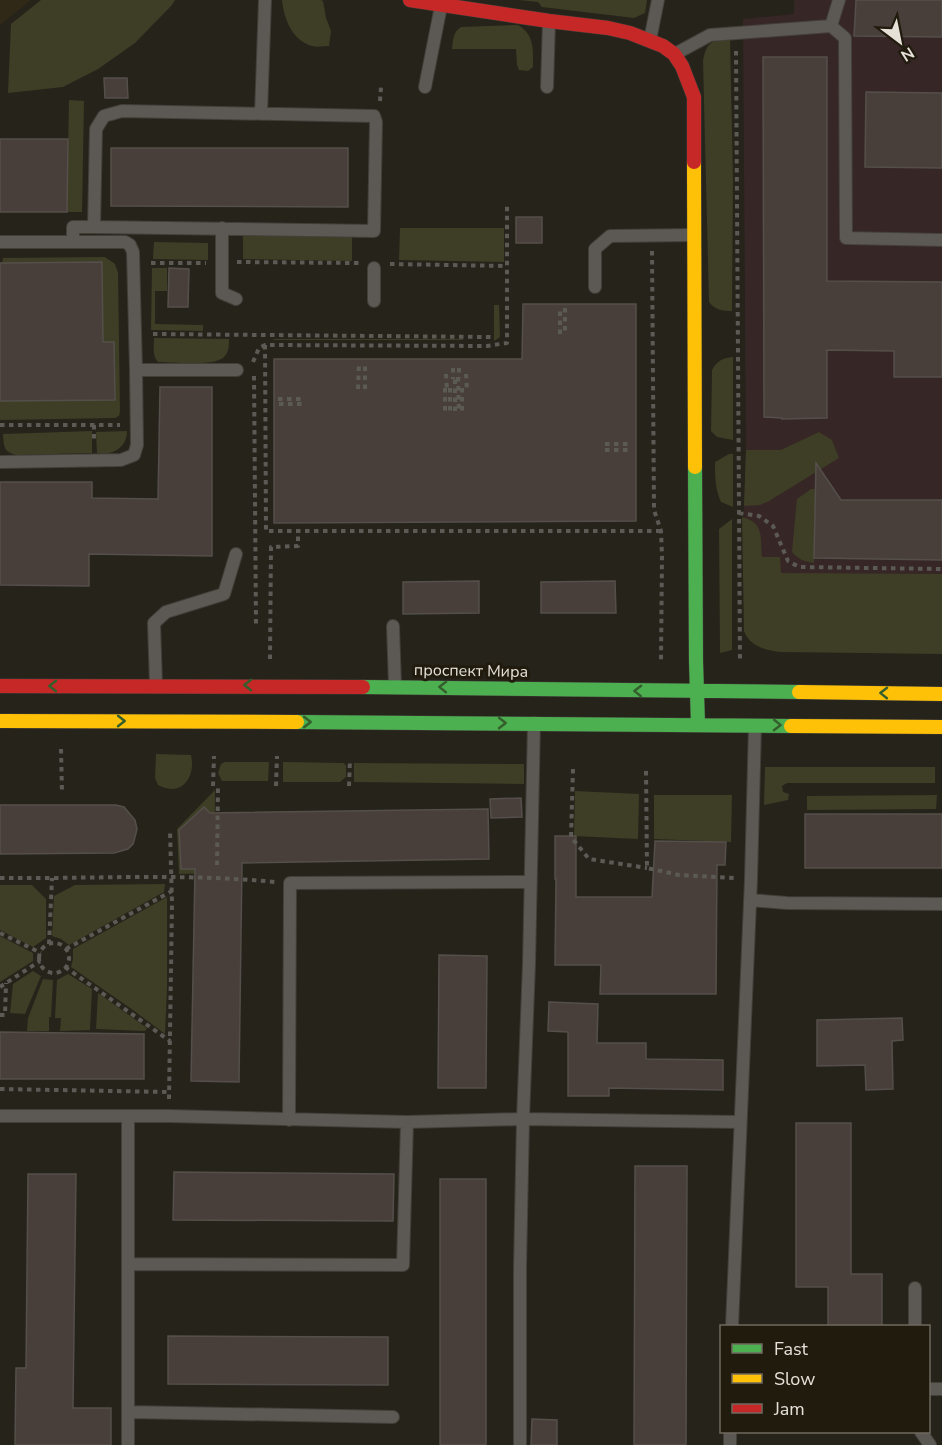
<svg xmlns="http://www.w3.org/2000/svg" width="942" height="1445" viewBox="0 0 942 1445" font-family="'Nunito Sans',sans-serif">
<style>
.built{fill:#302917}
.education{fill:#372626}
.green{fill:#3d3e25}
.building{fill:#493f3a;stroke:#544f4a;stroke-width:1.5}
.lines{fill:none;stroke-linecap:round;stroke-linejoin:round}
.lane-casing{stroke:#423f39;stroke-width:14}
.fast-casing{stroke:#423f39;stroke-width:15}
.slow-casing{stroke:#423f39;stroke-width:15}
.jam-casing{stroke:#423f39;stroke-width:15}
.path{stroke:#5c5a55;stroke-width:4;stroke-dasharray:4.5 4.5;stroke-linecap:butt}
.lane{stroke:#5c5954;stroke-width:12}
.fast{stroke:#4caf50;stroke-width:14}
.slow{stroke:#ffc107;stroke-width:14}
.jam{stroke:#c62828;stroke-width:14}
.oneway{stroke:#345e2c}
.labels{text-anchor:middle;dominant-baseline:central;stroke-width:6;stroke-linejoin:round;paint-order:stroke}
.street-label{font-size:16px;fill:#e5e1d9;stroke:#211b0e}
</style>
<rect width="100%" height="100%" fill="#26231b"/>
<path class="built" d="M0 0H31L0 25V30Z"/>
<path class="education" d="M794 0H942V633H747L744 506 746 450 743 19 794 14Z"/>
<path class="green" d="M41 0H175L172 5 135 43 98 69 63 87 8 93 11 24Z
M282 0H321L323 1 326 18 331 31 329 46C323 46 315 48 309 45 291 38 284 18 282 0Z
M519 0H647L645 13 634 18 542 7 538 2Z
M518 25C535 35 533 50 533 67L528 71 519 70 517 65 516 49H452C453 40 453 32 461 27Z
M730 38 733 178 732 311C722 311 715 310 709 302L703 61C706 43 712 39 730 38Z
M69 100 84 101 82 212H67Z
M400 228H504V262L399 260Z
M243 233 352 234V261L243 259Z
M154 242 208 243V260L153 259Z
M105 257 115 264 118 273 120 411 119 416 115 418 0 420V401L115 400 114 342H103L102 262 2 263 3 258Z
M152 268H167V291H155V324L203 325V331L151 330Z
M494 305H499L500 337 494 341Z
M154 338 229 339C229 346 229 352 224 357 214 367 173 362 158 362 152 356 154 345 154 338Z
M273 339H463V340H274Z
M733 357V440L717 437 711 431 712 370C717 361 722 358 733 357Z
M92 431V453L17 455C3 452 4 446 3 434Z
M127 431C127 448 112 456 97 453L96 432Z
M819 432 832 440 839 458 769 501 760 505 744 506 746 450H781Z
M729 454H733V507L721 502C715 489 715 476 715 462Z
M811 489H816L814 563C805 562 798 559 792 552L797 499Z
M742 517C765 523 760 538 762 557H780L781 573 942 574V654L781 652C766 650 750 647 744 631Z
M732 519V650L720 653 719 529Z
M156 754 191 755C196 777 182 798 158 785L155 778Z
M225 762H269L268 781H222L218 773 221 764Z
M283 762 344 763 346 766V777L340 782H283Z
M354 763 524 764V784L354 782Z
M765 767H935V783H787L782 786 783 792 789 794 788 800 764 805Z
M215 790 214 873 179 874 177 829Z
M575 791 639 794 638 839 574 836Z
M654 795H732L731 842 654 839Z
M937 795 936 809 807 810V796Z
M165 884 164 892 69 945 61 939 52 936 54 896 75 885Z
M0 885H32L46 899V938L33 947 0 930Z
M167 897V987L165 1034 133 1010 71 967 73 959V949Z
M0 936 33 953V961L0 982Z
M33 971 41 976 25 1014 10 1013 13 984Z
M68 974 92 989 90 1030 60 1031 61 1018H55L57 980Z
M43 979 53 980 51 1017H49V1031H27L28 1018Z
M98 993 147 1028 145 1031 96 1029Z"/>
<path class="building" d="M856 0H942V37L854 36Z
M763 57H827V281L942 282V377H894V351L827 350V418L782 419V418L764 417Z
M104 78H127L128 98H105Z
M866 92 942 93V168L865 167Z
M0 139H68L67 212H0Z
M111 148H348V207L111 206Z
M516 217H542V243H516Z
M102 262 103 342H114L115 400 0 401V263Z
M169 268 189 269 188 307H168Z
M523 304H636V521L274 523V359H522Z
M160 387H212V556L89 554V586L0 585V482H92V498L158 499Z
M816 463 841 500H942V560L814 558Z
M479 581V613L403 614V582Z
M615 581 616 613H541V582Z
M521 798 522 817 491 818 490 799Z
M0 805H116L124 807 135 820 137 829 135 837 133 844 128 849 114 853 0 854Z
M204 807 210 813 488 809 489 859 242 863 239 1082 191 1081 195 869H181L179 830Z
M805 814H942V868H805Z
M555 836H576V897H652L655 841 726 842 725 865H717L716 994H600L601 965H555L556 879H555Z
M439 955 487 956 486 1088H438Z
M549 1002 598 1004 597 1043H646V1059L723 1060V1090L609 1088V1096H568V1032L548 1031Z
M902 1018 903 1040 892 1041 893 1089 866 1090 865 1065 817 1066V1020Z
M0 1032 144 1034V1079H0Z
M796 1123H851V1274H882V1326H828V1287H796Z
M635 1166H687L686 1445H634Z
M174 1172 394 1174 393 1221 173 1220Z
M28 1174H76L73 1408H111V1445H15L16 1368H26Z
M440 1179H486V1445H440Z
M168 1336 388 1337V1385L168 1384Z
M532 1419 557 1420V1445H531Z"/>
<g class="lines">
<defs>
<path id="lane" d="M831 26 845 38 846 238 942 240
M650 40 658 0
M675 54 710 35 831 26 839 0
M425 87 441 6
M547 87 549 22
M122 111 374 116 376 122 374 231 94 227 96 129 104 116Z
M261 114 265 0
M222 228V293L236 299
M0 242H125L130 245 133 252 136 370
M73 242V227H94
M374 268V301
M595 287V249L610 236 694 235
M0 462 121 460 134 455 137 445 136 370H237
M393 626 395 685
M156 685 154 623 166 612 224 594 236 554
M750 900 787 903 942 904
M0 1116H169L407 1122 523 1119 740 1122
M128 1117V1445
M289 1120 290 883 530 882
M129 1264 403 1265 407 1122
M915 1288V1326
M732 1326 751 879 755 726
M928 1389H942
M129 1412 393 1417
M921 1432 930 1445
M520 1445V1267L523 1119 529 964 534 723
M730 1445V1432"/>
<path id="fast" d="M695 467 696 661 698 724
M363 687 799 692
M297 722 791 726"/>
<path id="slow" d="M694 162 695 467
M799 692 942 694
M0 721 297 722
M791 726 942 727"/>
<path id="jam" d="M410 0 549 21 608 28 630 33 663 46 674 54 682 66 694 97V162
M0 686 363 687"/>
</defs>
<use href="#lane" class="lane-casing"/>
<use href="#fast" class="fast-casing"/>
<use href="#slow" class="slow-casing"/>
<use href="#jam" class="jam-casing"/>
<path class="path" d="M736 51 740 662
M380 101 381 87
M652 251 654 510 661 531 662 556 661 660
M237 262 359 263
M151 263H206
M390 264 507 266
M565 308V334
M153 334 491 337
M560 334V308
M265 345 266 531H661
M253 362 259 348 265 345 487 346 507 343V204
M453 368V379
M459 368V378
M446 374 447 390
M466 374 467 390
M254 376 256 624
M458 377 459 411
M445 388V412
M450 388V412
M462 388V411
M358 389 359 363
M365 389V363
M278 399H303
M279 404H303
M455 411V377
M0 425H120
M94 425V443
M605 444H632
M605 450H632
M739 513 759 516 773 526 788 561 799 567 942 569
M270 659 271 547 298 546V531
M61 749 62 792
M573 769 571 837 589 859 647 868
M646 771 647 868 679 875 735 878
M213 786 214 756
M276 786 277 756
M349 786 350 759
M217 865 218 786
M0 878C91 879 183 873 275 882
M0 933 41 953
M39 958a15 15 0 1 1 30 0a15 15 0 1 1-30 0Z
M49 944 52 878
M66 949 172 891
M65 967 170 1041
M0 987 40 961
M0 1015H5L6 983
M0 1089 169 1092
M169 1099 172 903 170 830"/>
<use href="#lane" class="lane"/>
<use href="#fast" class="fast"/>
<use href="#slow" class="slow"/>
<use href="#jam" class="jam"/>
</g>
<defs><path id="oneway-chevron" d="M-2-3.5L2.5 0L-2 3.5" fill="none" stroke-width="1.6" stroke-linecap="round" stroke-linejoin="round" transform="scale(1.5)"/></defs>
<g class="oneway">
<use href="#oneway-chevron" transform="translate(248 685) rotate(-180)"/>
<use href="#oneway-chevron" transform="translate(53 686) rotate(180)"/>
<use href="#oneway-chevron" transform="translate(443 687) rotate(-179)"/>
<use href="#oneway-chevron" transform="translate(638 691) rotate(-179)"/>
<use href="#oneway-chevron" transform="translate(884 693) rotate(-179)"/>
<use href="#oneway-chevron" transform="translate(121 721)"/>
<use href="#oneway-chevron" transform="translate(307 722)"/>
<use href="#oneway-chevron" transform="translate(502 723)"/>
<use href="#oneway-chevron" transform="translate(777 725) rotate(1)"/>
</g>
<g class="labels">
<g class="street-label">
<text transform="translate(471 671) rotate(1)">проспект Мира</text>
</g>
</g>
<rect x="720" y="1325" width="210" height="108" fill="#211b0e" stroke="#6f6a5f" stroke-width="1.5"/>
<rect x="732" y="1344" width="30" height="9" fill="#4caf50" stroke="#6f6a5f" stroke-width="1.5"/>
<text x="774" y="1355" font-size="18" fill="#e5e1d9">Fast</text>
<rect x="732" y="1374" width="30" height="9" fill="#ffc107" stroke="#6f6a5f" stroke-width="1.5"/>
<text x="774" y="1385" font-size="18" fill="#e5e1d9">Slow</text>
<rect x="732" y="1404" width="30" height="9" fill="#c62828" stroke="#6f6a5f" stroke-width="1.5"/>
<text x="774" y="1415" font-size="18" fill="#e5e1d9">Jam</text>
<g transform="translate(900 42) rotate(148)" stroke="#211b0e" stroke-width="4.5" paint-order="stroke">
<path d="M0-4.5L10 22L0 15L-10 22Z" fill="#e5e1d9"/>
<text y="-9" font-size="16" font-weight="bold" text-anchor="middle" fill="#e5e1d9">N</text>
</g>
</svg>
